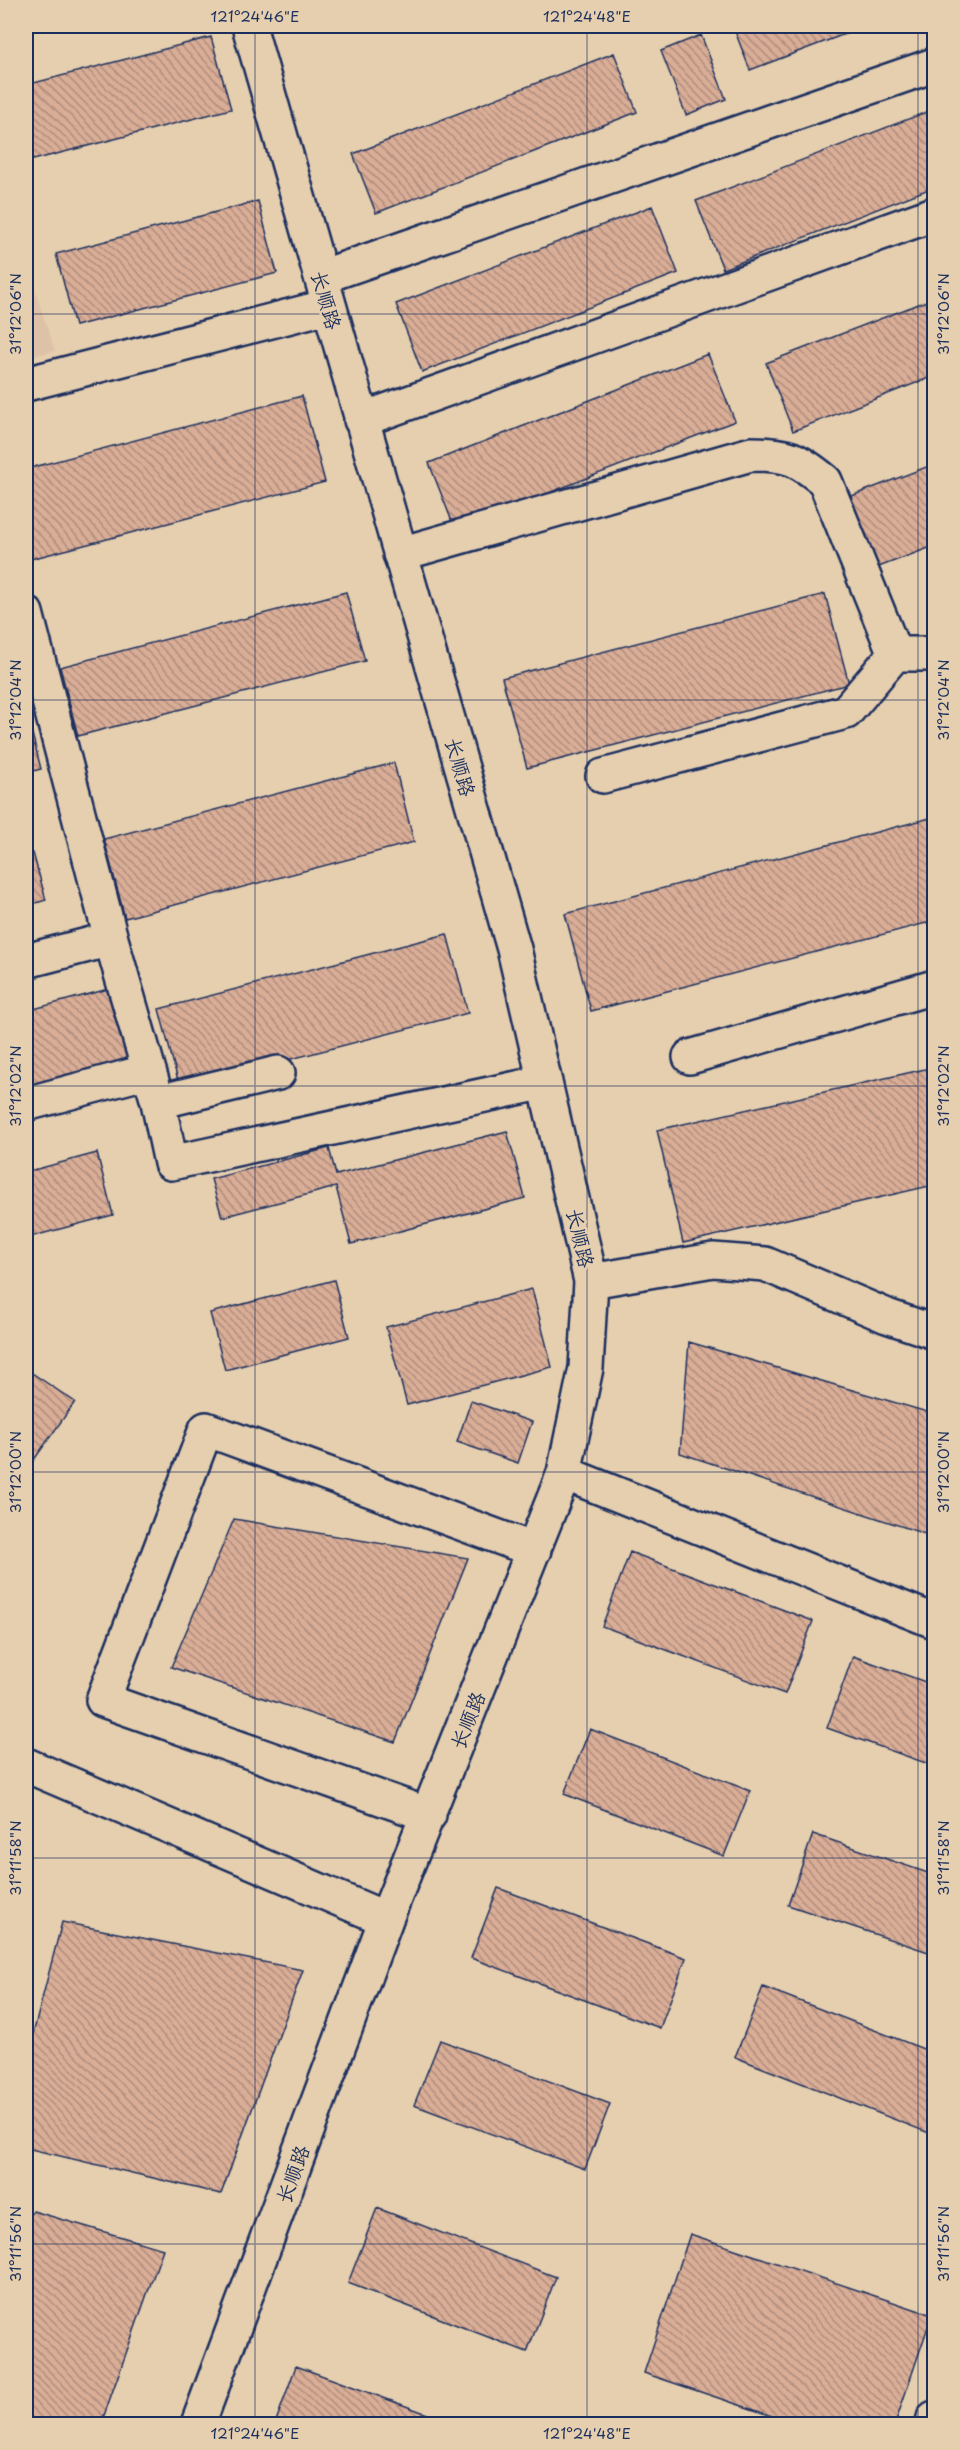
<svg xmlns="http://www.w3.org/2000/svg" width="960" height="2450" viewBox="0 0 960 2450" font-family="'Playpen Sans','LXGW WenKai TC',sans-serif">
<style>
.built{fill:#dec2a7}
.building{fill:url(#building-back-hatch);stroke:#1b2f5e;stroke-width:1.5}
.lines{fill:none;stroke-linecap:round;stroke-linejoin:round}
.minor-casing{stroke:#1b2f5e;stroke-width:38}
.minor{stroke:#e6cfaf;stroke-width:33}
.ticks{fill:none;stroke:#1b2f5e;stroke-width:1.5;stroke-opacity:0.45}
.labels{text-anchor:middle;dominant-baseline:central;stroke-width:5;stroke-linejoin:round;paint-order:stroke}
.street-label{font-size:20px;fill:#1b2f5e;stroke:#e6cfaf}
.neatline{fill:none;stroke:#1b2f5e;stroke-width:2}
.ticks-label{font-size:15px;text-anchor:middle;fill:#1b2f5e}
</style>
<defs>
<pattern id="building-back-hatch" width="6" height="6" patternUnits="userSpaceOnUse" patternTransform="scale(1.5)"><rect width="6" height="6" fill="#d9ad96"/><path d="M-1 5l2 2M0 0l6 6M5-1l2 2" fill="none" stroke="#af8d7e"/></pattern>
</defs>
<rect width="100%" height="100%" fill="#e6cfaf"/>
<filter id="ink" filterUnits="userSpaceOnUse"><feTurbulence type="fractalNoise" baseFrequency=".0167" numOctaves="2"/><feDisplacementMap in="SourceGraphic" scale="12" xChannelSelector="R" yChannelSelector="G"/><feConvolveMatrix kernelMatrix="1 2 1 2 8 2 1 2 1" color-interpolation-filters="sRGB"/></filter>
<g filter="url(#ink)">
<path class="built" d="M26 263 55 351 26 358Z"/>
<path class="building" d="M733 26H866L750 70Z
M701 35 726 99 686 115 661 51Z
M211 37 231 109 33 160 26 130V85Z
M614 53 637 112 376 213 353 154Z
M934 109V187L723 269 696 201Z
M258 201 277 273 75 326 56 254Z
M652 206 678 273 422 372 396 304Z
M934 298V376L793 431 766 363Z
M708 354 735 421 455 529 429 463Z
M302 396 325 482 27 560 26 469Z
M934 464V546L876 568 849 497Z
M346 592 365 661 78 736 60 667Z
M825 594 849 684 527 768 502 678Z
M26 710 41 769 26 773Z
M394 763 414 842 125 918 104 839Z
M934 817V921L591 1011 565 914Z
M33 853 46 900 26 906V855Z
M447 934 468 1013 180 1088 159 1009Z
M116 987 137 1063 26 1092V1011Z
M934 1067V1185L683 1243 657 1130Z
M507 1131 525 1198 351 1244 336 1187 222 1217 211 1179 329 1148 336 1175Z
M97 1153 113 1215 26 1238V1172Z
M334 1280 349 1337 225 1370 210 1313Z
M532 1289 552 1367 407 1405 386 1327Z
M689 1342 934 1414V1537L680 1453Z
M26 1369 75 1402 26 1471Z
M471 1401 532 1422 518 1463 457 1442Z
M234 1519 468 1558 395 1742 171 1667Z
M630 1552 813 1621 785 1694 602 1626Z
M853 1656 934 1685V1766L827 1728Z
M590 1729 750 1791 724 1856 564 1794Z
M813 1834 934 1875V1954L788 1905Z
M498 1888 686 1958 660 2028 471 1958Z
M62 1922 303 1970 221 2194 26 2148V2061Z
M763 1987 934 2053V2135L735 2057Z
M440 2040 610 2104 585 2169 414 2105Z
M377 2208 556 2277 527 2352 348 2283Z
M33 2211 163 2249 101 2424H26V2219Z
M690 2234 932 2315 895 2424H796L644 2373Z
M296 2366 455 2424H275Z"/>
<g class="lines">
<defs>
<path id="minor" d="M321 277 934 65
M26 384 329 306
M361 420 934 214
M400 554 751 454C788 454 797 458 825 481L895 654H934
M26 613 111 939 158 1102 171 1163 545 1082
M603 776 846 712 895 654
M26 961 111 939
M690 1057 934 987
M158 1102 278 1073
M26 1104 149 1071
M591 1281 713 1260 765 1264 887 1316 934 1332
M564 1473 934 1621
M26 1765 386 1919
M429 1815 103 1700 206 1429 534 1550
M198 2424 386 1919 564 1473 586 1368 591 1281 514 949 249 26
M933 2424 934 2418"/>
</defs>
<use href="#minor" class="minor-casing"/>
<use href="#minor" class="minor"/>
</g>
</g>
<path class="ticks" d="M255 26V2424M587 26V2424M918 26V2424M26 314H934M26 700H934M26 1086H934M26 1472H934M26 1858H934M26 2244H934"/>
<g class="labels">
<g class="street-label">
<text transform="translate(327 300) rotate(74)">长顺路</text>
<text transform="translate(461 767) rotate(74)">长顺路</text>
<text transform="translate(581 1238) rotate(77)">长顺路</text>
<text transform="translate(467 1720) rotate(-68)">长顺路</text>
<text transform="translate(292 2174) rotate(-70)">长顺路</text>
</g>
</g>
<rect width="960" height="2450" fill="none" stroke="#e6cfaf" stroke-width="66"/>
<rect x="33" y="33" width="894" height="2384" class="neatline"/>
<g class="ticks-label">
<text x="255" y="22">121°24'46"E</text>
<text x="587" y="22">121°24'48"E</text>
<text transform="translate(16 314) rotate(-90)" y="5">31°12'06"N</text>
<text transform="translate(944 314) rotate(-90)" y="5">31°12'06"N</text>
<text transform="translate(16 700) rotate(-90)" y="5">31°12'04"N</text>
<text transform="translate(944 700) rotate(-90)" y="5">31°12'04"N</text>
<text transform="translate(16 1086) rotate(-90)" y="5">31°12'02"N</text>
<text transform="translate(944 1086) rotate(-90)" y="5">31°12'02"N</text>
<text transform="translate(16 1472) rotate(-90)" y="5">31°12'00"N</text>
<text transform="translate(944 1472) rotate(-90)" y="5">31°12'00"N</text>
<text transform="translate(16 1858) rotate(-90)" y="5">31°11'58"N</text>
<text transform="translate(944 1858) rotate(-90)" y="5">31°11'58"N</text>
<text transform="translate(16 2244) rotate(-90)" y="5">31°11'56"N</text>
<text transform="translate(944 2244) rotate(-90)" y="5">31°11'56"N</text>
<text x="255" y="2439">121°24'46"E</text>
<text x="587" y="2439">121°24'48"E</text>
</g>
</svg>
